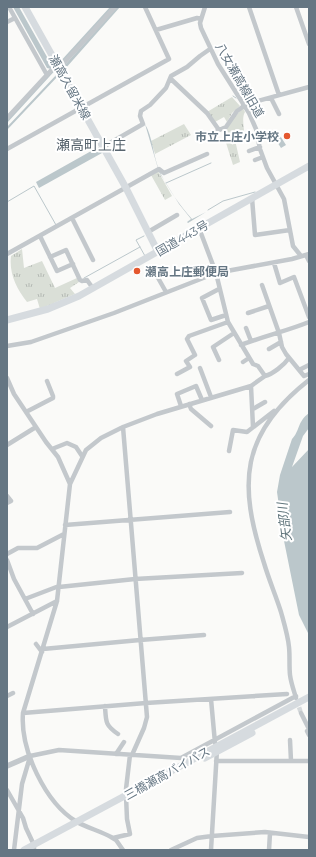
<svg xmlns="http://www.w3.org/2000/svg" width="316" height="857" viewBox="0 0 316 857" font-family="Montserrat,'Noto Sans JP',sans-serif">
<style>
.grass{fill:url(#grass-tufts)}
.water{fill:#bbc7cb}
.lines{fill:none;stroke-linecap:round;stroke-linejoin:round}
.stream{stroke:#bbc7cb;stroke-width:1}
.minor-tunnel{stroke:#d5d9db;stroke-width:4.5;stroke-dasharray:4.5 2;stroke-linecap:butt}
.minor{stroke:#c3c8cc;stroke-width:4.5}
.tertiary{stroke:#c3c8cc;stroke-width:5.5}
.primary{stroke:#d6dbdf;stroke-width:7}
.trunk{stroke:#d6dbdf;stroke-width:7}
.poi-dot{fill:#e4572e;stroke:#fff;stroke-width:1.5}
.labels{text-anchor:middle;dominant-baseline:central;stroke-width:4;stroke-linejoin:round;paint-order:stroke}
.street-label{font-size:12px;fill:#657683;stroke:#fff}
.poi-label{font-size:12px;font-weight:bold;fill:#657683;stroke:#fff;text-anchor:end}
.water-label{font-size:13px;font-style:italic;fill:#60757c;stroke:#fff}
.quarter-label{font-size:14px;fill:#57646e;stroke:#fff}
</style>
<defs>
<pattern id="grass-tufts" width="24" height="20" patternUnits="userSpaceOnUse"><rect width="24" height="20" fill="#dadfd7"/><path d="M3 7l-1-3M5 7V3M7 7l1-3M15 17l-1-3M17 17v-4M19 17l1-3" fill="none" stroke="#b4b9b4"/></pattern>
</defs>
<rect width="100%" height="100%" fill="#fafaf8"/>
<path class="grass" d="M232 97 240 106 232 113 227 122 224 117 215 122 207 112Z
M243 108 245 112C241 119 245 128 244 136L235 140 240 162 233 165 222 130Z
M184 124 191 135 155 154 151 141Z
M158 171 172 196 165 200 151 175Z
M22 249 24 268 42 261 55 288 77 278 79 282 70 288 75 294 40 309 37 299 27 302C16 288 9 273 11 256Z"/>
<path class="water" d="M13 7H19L51 64V69L47 68Z
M110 7H113L7 123V120Z
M117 7H120L65 69 63 67Z
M58 73 59 75 7 130V127Z
M145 124C153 137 153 157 160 172 166 186 181 207 192 219L206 212 188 223 187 222 191 219 179 204 159 172Z
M279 134 286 145 281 148 274 137Z
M99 147 102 153 39 188 36 182 93 150 94 151Z
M309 413V428L303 436 292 467 309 449V635L299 615 281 526V511L279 506 277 492 280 475 292 439C300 431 297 422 309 413Z"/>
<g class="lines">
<path class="stream" d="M233 96 236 98
M166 183 211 163
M7 202 34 186 56 225
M208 210 223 201 255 192
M144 236 136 240 145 256
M84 278 140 247"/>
<path class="minor-tunnel" d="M297 701 301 713"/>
<path class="minor" d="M9 7 47 75
M205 7 200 23 201 28 218 64 249 113 256 129 260 149 267 168 284 199 293 246 301 256
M249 7 279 95
M296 7 309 44
M7 22 15 18
M156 30 197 18 201 19
M61 66 115 7
M172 80 207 113 219 130
M271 98 279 114
M243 105 309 87
M7 118 57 64
M217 131 226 127 237 111 244 106
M103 147 143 124 140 116 141 111 150 105 166 88 171 76 187 67 200 56 210 49
M7 149 169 59 145 7
M249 151 260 147
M255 160 263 157
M252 198 255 235 290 230
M72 218 93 260
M148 232 177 215
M40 236 57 271 73 264
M7 254 159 169 164 173 207 154
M306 255 309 261
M50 257 66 250 80 280 82 281 87 280 92 287
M274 263 280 283 294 277 309 317
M153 269 166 292
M262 285 279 333 282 347 286 354 304 376 309 374
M219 289 202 298 211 320 226 315
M248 313 269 306
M246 328 251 341
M241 345C264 336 287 331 309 322
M7 346 31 342 114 313 216 273 292 259 309 254
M269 349 281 342
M219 360 213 347 234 333
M243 362 249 358
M200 368 211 397
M299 370 309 365
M177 374 190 367 186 361 195 355 187 339 189 336 228 322
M265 376C273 374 284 365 289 358
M7 378 14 394 46 442 58 457 70 484
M251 386 253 427
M189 404 191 409 211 426
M181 406 177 394 196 386 202 400
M253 409 265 402
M26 412 53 398V396L47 381
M123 427 147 717 144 728 132 755
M7 445 36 427
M52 449 67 443 76 447 82 456
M229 451 233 430 247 432 274 411
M7 496 11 501 7 503
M65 525 230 512
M7 554 18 548H37L64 534
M7 560 14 579 33 614
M59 587 135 579 242 573
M25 599 59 586
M7 627 57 601
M36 644 42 652
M43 649 140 640 204 635
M7 696 13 693
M296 698C294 691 291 683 290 675 289 666 290 656 289 647 288 636 284 623 281 612 276 596 269 580 264 563 238 484 240 434 309 380
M211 699 215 743
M105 706C106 722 105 725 118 734
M23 713 146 703 287 694
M301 713 309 729 307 731 309 735
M290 740 291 761
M116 754 124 742
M30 756 59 750 181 758 296 696
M216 761H309
M7 790 23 818 26 828 34 845V850
M128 795 126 789 130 755
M113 838 130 834 127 819 126 796
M14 850 22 784 30 757
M123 850 116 840 111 837C100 831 88 828 77 822 45 803 20 749 23 713L57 601 70 484 86 450 101 438 123 427 157 414 251 386 265 376 258 366 253 364 228 322 216 273 199 228
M171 850 197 838 212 836 265 832 309 837
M211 850 217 750
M269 850 270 833"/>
<path class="tertiary" d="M7 766 30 756"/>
<path class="primary" d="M25 7 126 188 158 252"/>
<path class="trunk" d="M7 320 48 309 79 296 309 166
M205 758 252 733
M24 850 309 697"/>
</g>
<g class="poi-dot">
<circle cx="287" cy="136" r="4"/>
<circle cx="137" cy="271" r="4"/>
</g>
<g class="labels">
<g class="street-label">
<text transform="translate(240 80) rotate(60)">八女瀬高線旧道</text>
<text transform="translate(70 87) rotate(61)">瀬高久留米線</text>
<text transform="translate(182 238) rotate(-30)">国道443号</text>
<text transform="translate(167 773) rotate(-29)">三橋瀬高バイパス</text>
</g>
<g class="poi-label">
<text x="279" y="136">市立上庄小学校</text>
<text x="145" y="271" text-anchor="start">瀬高上庄郵便局</text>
</g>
<g class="water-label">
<text transform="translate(284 522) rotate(-97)">矢部川</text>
</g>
<g class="quarter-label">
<text x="91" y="145">瀬高町上庄</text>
</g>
</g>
<rect width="316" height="857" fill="none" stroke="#657683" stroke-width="16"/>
</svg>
